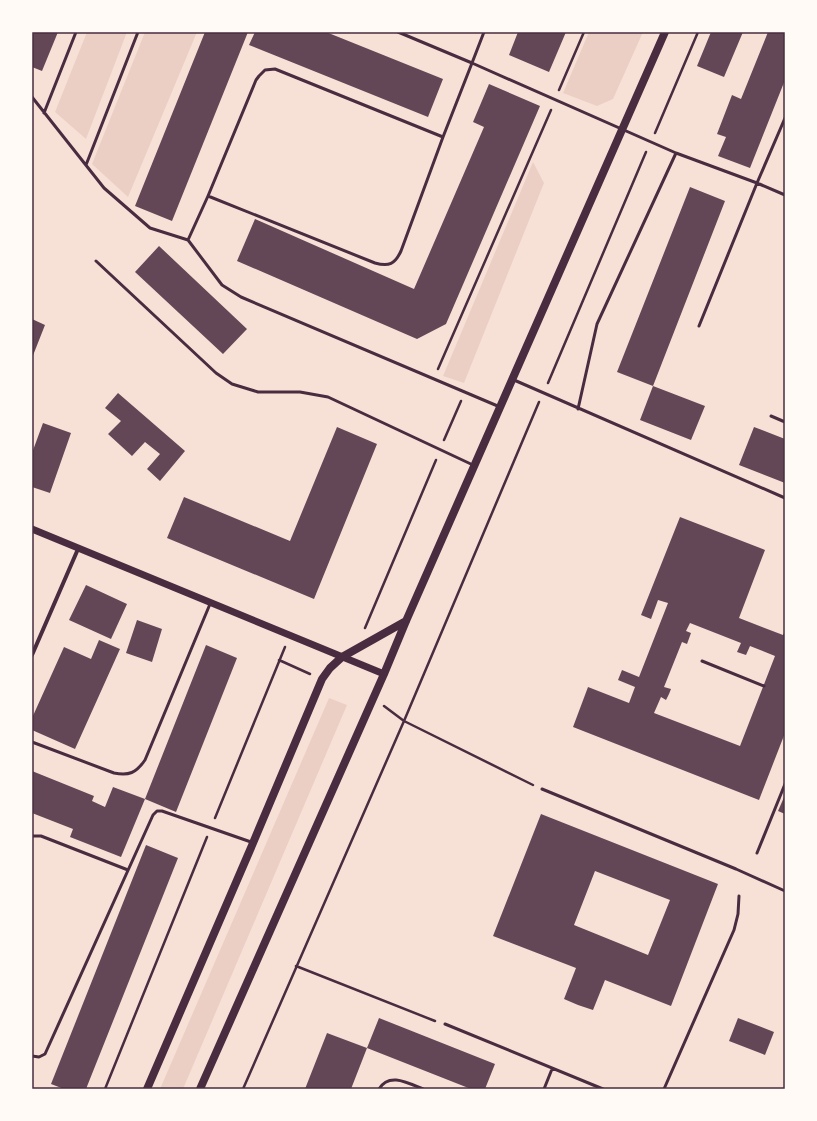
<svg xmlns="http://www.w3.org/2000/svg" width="817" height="1121" viewBox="0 0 817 1121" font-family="'DejaVu Sans',sans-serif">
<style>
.green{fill:#ebcfc5}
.building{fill:#644757;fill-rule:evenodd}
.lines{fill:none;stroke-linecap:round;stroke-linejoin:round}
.path{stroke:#4a2c40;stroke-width:2.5}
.service{stroke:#4a2c40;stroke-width:3}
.minor{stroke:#4a2c40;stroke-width:4}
.tertiary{stroke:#4a2c40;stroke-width:7}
.secondary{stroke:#4a2c40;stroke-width:8}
.neatline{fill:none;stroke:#4a2c40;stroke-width:1.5}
</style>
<rect width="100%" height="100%" fill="#f7e1d7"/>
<path class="green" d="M87 32H127L86 139 55 112Z
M145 32H197L128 197 92 164Z
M589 32H643L613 99 597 106 563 93Z
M533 162 544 183 464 383 443 376Z
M329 698 347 705 183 1089H160Z"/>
<path class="building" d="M32 32H58L42 71 32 67Z
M205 32H248L172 221 135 206Z
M255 32H326L443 79 428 117 249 45Z
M518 32H566L549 72 509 55Z
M711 32H743L724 77 697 66Z
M768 32H785V80L750 168 718 156 726 137 717 134 732 95 741 99Z
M489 84 540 106 446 324 417 339 237 261 255 219 414 289 484 127 473 122Z
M690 187 725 201 653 386 705 406 691 440 640 420 653 386 617 372Z
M159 246 247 329 223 354 135 272Z
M32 319 45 325 32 358Z
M118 393 185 451 160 481 147 469 160 454 145 442 132 456 108 434 121 421 105 408Z
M43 423 71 433 50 493 32 487V453Z
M337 427 377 444 314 599 167 538 184 497 290 541Z
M754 427 785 439V483L739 465Z
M680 517 765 550 739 618 783 635 785 631V733L759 800 573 727 588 687 629 703 635 687 618 680 622 670 639 677 668 603 658 600 651 619 641 615ZM690 623 741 643 737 652 746 655 750 646 775 656 740 746 654 713 661 697 666 700 669 694 671 689 664 687 682 642 687 644 691 633 686 631Z
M86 585 127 604 111 639 69 620Z
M137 620 162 629 152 662 126 653Z
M99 640 120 649 75 749 32 730V718L64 647 91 659Z
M206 645 237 658 176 812 145 799 121 857 70 837 73 829 32 813V771L94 796 92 801 105 807 113 787 145 799Z
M785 795V814L778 811Z
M541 814 718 884 671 1006 605 980 593 1010 578 1005 564 999 576 968 493 936ZM595 871 670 900 648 955 574 925Z
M146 845 178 858 86 1089H64L51 1084Z
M379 1018 495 1064 485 1089H471L367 1048Z
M738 1018 774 1032 765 1055 729 1041Z
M327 1033 367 1048 351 1089H305Z"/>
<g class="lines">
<path class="path" d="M559 90 584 32
M655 133 698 32
M438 369 551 110
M548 383 646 152
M444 440 461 401
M365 628 436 460
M279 660 310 674
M384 706 404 721 533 785
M215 818 285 647
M296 966 435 1021
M105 1089 207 837
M243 1089 404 721 539 402"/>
<path class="service" d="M398 32 472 63 443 137 401 251C395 264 389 267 375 263L208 196 188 240 222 285 241 297 500 407
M484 32 472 63 676 153 757 183 785 118
M32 97 104 188 150 228 188 240
M44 113 76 32
M86 165 138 32
M208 196 256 80 259 76 265 70 275 69 443 137
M96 261 216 373 232 384 258 392H300L328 397 473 465
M699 326 757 183 785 195
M514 380 785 498
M578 409 597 324 676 153
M771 416 785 422
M702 661 764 686
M32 742 114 773C129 776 136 773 145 760L210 604
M542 789 736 869 785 891
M32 836H41L128 870
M757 853 785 784
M445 1024 603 1089
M32 1056 39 1057 45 1054 153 815 157 811H162L251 842
M379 1089C389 1072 408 1083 423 1089
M544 1089 552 1069
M664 1089 734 930 738 914 739 896"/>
<path class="minor" d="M32 655 78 549"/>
<path class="tertiary" d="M32 529 384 674"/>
<path class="secondary" d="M147 1089 253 843 322 679 330 668 342 657 406 621
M200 1089 384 674 406 621 665 32"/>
</g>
<rect width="817" height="1121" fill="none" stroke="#fffaf5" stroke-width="66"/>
<rect x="33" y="33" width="751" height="1055" class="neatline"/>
</svg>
